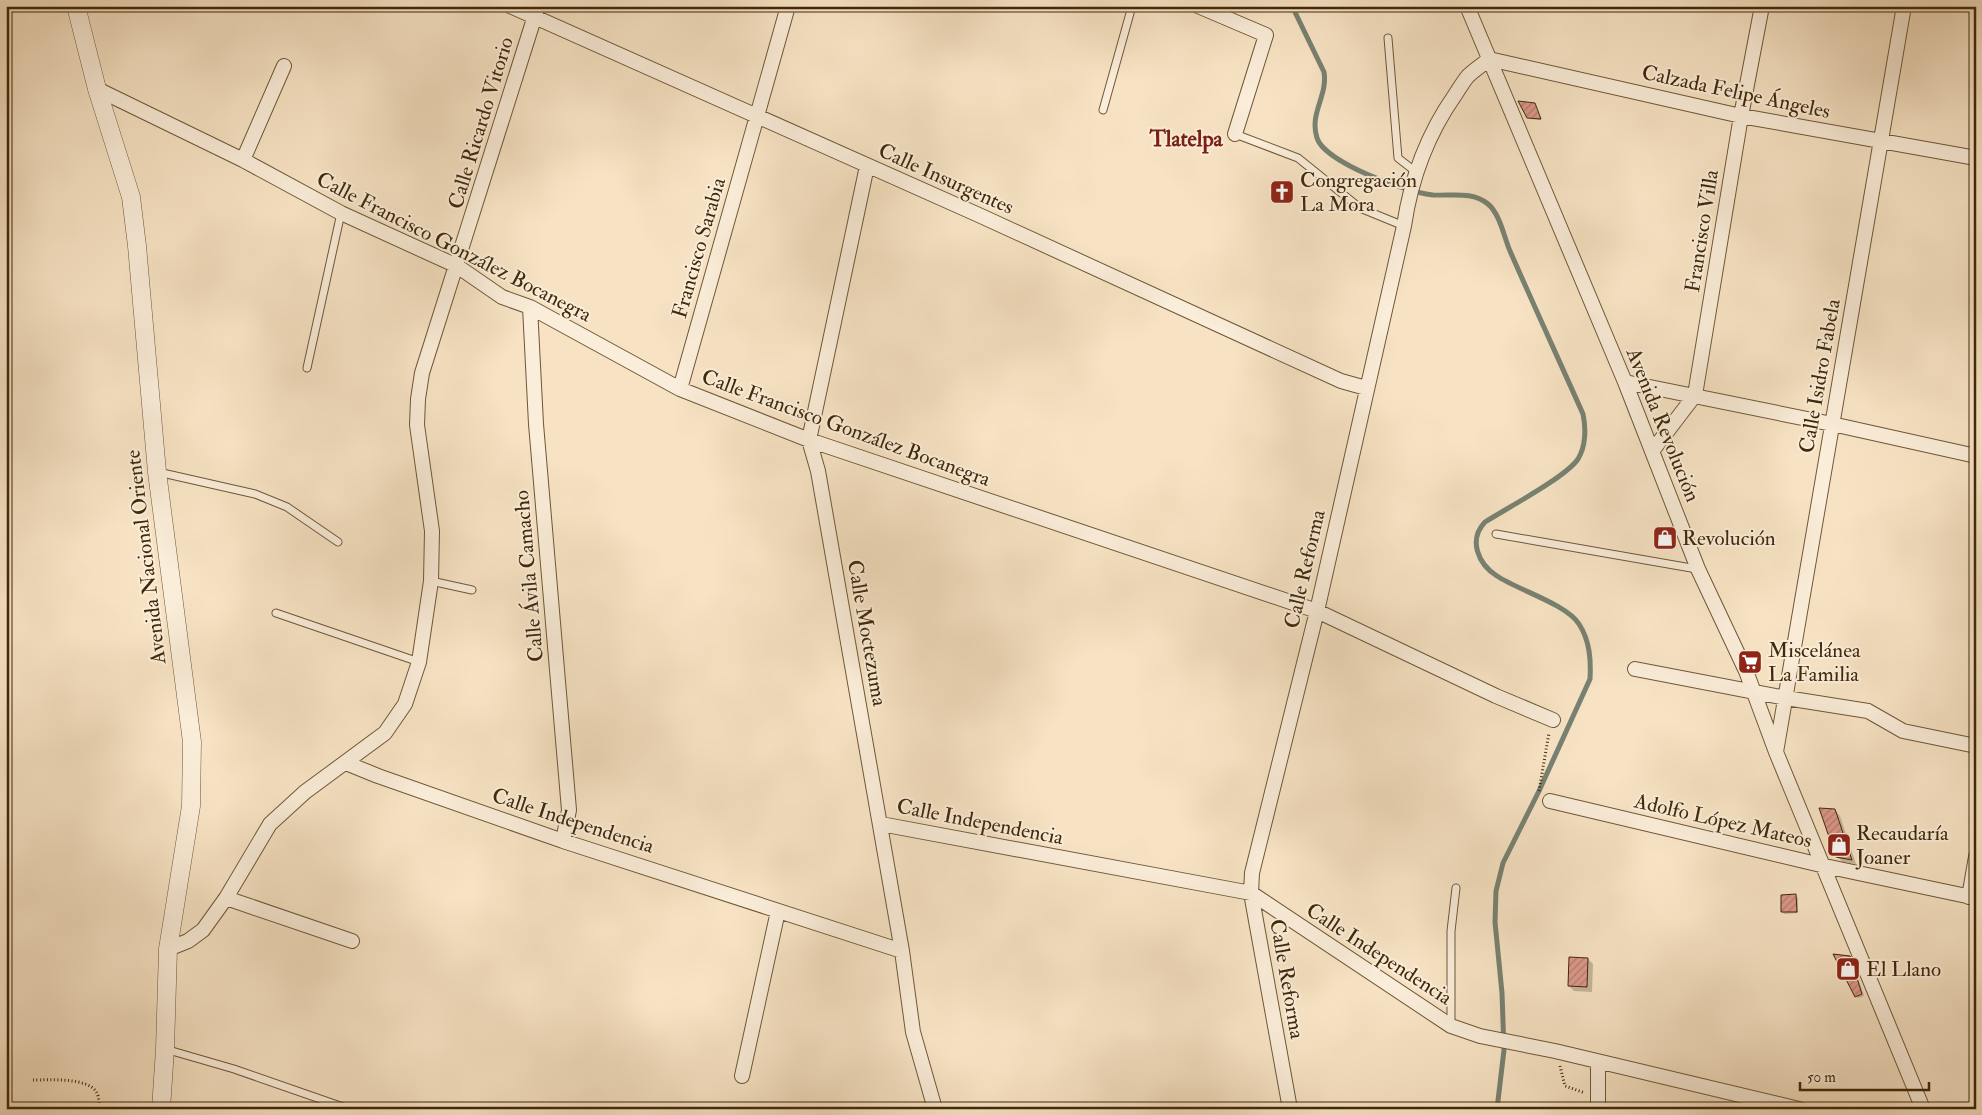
<svg xmlns="http://www.w3.org/2000/svg" width="1982" height="1115" viewBox="0 0 1982 1115" font-family="'IM FELL Double Pica',serif">
<style>
.shadow{fill:#0003}
.lines{fill:none;stroke-linecap:round;stroke-linejoin:round}
.stream{stroke:#788272;stroke-width:5}
.building{fill:url(#building-hatch);stroke:#40280a}
.service-casing{stroke:#6e5738;stroke-width:9}
.minor-casing{stroke:#6e5738;stroke-width:16}
.tertiary-casing{stroke:#6e5738;stroke-width:19}
.path{stroke:#40280a;stroke-width:3;stroke-dasharray:1 2.5;stroke-linecap:butt}
.service{stroke:#faedd9;stroke-width:7}
.minor{stroke:#faedd9;stroke-width:14}
.tertiary{stroke:#faedd9;stroke-width:18}
.labels{text-anchor:middle;dominant-baseline:central;stroke-width:4;stroke-linejoin:round;paint-order:stroke}
.street-label{font-size:21px;fill:#40280a;stroke:#faedd9}
.poi-label{font-size:21px;fill:#40280a;stroke:#faedd9;text-anchor:start}
.neighbourhood-label{font-size:22px;font-weight:bold;fill:#7a1f14;stroke:#faedd9}
</style>
<defs>
<pattern id="building-hatch" width="6" height="6" patternUnits="userSpaceOnUse" patternTransform="scale(1.25)"><rect width="6" height="6" fill="#de998c"/><path d="M-1 1l2-2M0 6l6-6M5 7l2-2" fill="none" stroke="#b57d71"/></pattern>
</defs>
<rect width="100%" height="100%" fill="#f7e3c4"/>
<filter id="stains"><feTurbulence type="fractalNoise" baseFrequency=".004" numOctaves="4"/><feColorMatrix values="0 0 0 0 .2 0 0 0 0 .09 0 0 0 0 .02 0 0 0 .5 -.17"/></filter>
<radialGradient id="worn" r=".72"><stop offset=".6" stop-color="#630" stop-opacity="0"/><stop offset="1" stop-color="#630" stop-opacity=".3"/></radialGradient>
<path class="shadow" d="M1534 105 1541 120 1530 119 1528 117Z
M1835 810 1840 816 1856 864 1843 862 1837 857Z
M1796 896 1798 898V913L1784 914 1782 911Z
M1850 957 1852 960 1864 996 1858 998 1856 996Z
M1588 959 1593 964 1592 992 1574 991 1569 986Z"/>
<g class="lines">
<path class="stream" d="M1292 6 1324 72C1328 96 1309 113 1317 138 1324 162 1408 193 1433 195 1451 196 1473 191 1488 204 1500 214 1504 237 1510 251 1534 306 1559 360 1583 414 1586 428 1586 446 1578 459 1566 477 1507 508 1485 522 1468 540 1478 564 1497 576 1518 590 1566 604 1579 624 1590 641 1591 660 1590 679L1539 791 1503 863 1496 891 1495 922 1502 993 1504 1050 1497 1109"/>
</g>
<path class="building" d="M1518 101 1535 103 1541 119 1527 118Z
M1819 808 1835 809 1852 860 1836 857Z
M1796 894 1797 912H1781V895Z
M1833 954 1850 956 1862 994 1855 997Z
M1569 957 1588 958 1587 987 1568 986Z"/>
<g class="lines">
<defs>
<path id="service" d="M1388 38 1398 158 1416 172
M1103 110 1132 6
M1235 134 1298 158 1360 208 1404 226
M307 368 341 213
M158 472 255 494 287 507 338 542
M1496 534 1697 569
M431 581 472 590
M276 613 419 662
M1451 1026V931L1456 888
M165 1049 234 1069 349 1109"/>
<path id="minor" d="M510 6 981 216 1341 381 1366 388
M1198 6 1266 35 1235 134
M1467 6 1625 382 1698 569 1746 671 1776 752 1923 1109
M1489 59 1741 116 1976 158
M97 89 243 160 341 213 457 266 502 297 530 307 680 389 809 440 1317 611 1496 696 1553 720
M243 160 284 66
M867 166 809 440 818 471 902 951 913 1032 935 1109
M530 307 536 424 569 810 563 841
M1625 382 1832 424 1976 456
M680 389 788 6
M1653 450 1695 395 1741 116 1762 6
M1635 669 1786 698 1868 711 1903 731 1976 746
M1776 752 1904 6
M346 763 378 776 563 841 902 951
M1550 801 1825 866 1976 898
M881 824 1251 893 1451 1026 1480 1036 1555 1051 1799 1109
M1969 897 1976 857
M226 898 352 941
M168 949 188 941 203 930 226 898 270 824 305 792 385 733 405 704 419 662 431 581 432 531 417 425 418 399 422 373 538 6
M742 1076 778 911
M1290 1109 1251 893 1252 873 1317 611 1404 226C1411 178 1427 135 1455 95 1459 89 1463 82 1468 76 1474 70 1482 65 1489 59
M1598 1109V1063"/>
<path id="tertiary" d="M76 6 97 89 131 197 137 246 157 472 192 742 191 806 168 949 165 1049 161 1109"/>
</defs>
<use href="#service" class="service-casing"/>
<use href="#minor" class="minor-casing"/>
<use href="#tertiary" class="tertiary-casing"/>
<path class="path" d="M1539 791 1549 733
M1560 1066 1565 1086 1585 1093
M33 1080C49 1080 89 1077 97 1093 99 1097 99 1104 99 1109"/>
<use href="#service" class="service"/>
<use href="#minor" class="minor"/>
<use href="#tertiary" class="tertiary"/>
</g>
<defs>
<symbol id="church-square" viewBox="-11 -11 22 22"><rect x="-9" y="-9" width="18" height="18" rx="4" fill="#8f2418" stroke="#faedd9"/><path d="M-1.2-6h2.4v3.5h3.3v2.4h-3.3V6h-2.4V-.1h-3.3v-2.4h3.3Z" fill="#fff"/></symbol>
<symbol id="shop-square" viewBox="-11 -11 22 22"><rect x="-9" y="-9" width="18" height="18" rx="4" fill="#8f2418" stroke="#faedd9"/><path d="M-5-2.5h2.3a2.7 3.5 0 0 1 5.4 0H5L5.5 6h-11ZM-1.5-2.5h3a1.5 2.3 0 0 0-3 0Z" fill="#fff"/></symbol>
<symbol id="supermarket-square" viewBox="-11 -11 22 22"><rect x="-9" y="-9" width="18" height="18" rx="4" fill="#8f2418" stroke="#faedd9"/><path d="M-6-5.5h2.5l.6 2H6L4.5 2H-2.5L-4.4-4H-6ZM-1.5 3.2a1.3 1.3 0 1 0 .1 0ZM3 3.2a1.3 1.3 0 1 0 .1 0Z" fill="#fff"/></symbol>
</defs>
<g fill-rule="evenodd">
<use href="#church-square" x="1268" y="178" width="28" height="28"/>
<use href="#shop-square" x="1651" y="524" width="28" height="28"/>
<use href="#supermarket-square" x="1736" y="648" width="28" height="28"/>
<use href="#shop-square" x="1825" y="831" width="28" height="28"/>
<use href="#shop-square" x="1834" y="955" width="28" height="28"/>
</g>
<g class="labels">
<g class="street-label">
<text transform="translate(1736 92) rotate(12)">Calzada Felipe Ángeles</text>
<text transform="translate(481 123) rotate(-73)">Calle Ricardo Vitorio</text>
<text transform="translate(946 179) rotate(24)">Calle Insurgentes</text>
<text transform="translate(1702 231) rotate(-81)">Francisco Villa</text>
<text transform="translate(454 247) rotate(27)">Calle Francisco González Bocanegra</text>
<text transform="translate(699 248) rotate(-74)">Francisco Sarabia</text>
<text transform="translate(1820 376) rotate(-80)">Calle Isidro Fabela</text>
<text transform="translate(1663 425) rotate(68)">Avenida Revolución</text>
<text transform="translate(846 428) rotate(20)">Calle Francisco González Bocanegra</text>
<text transform="translate(146 557) rotate(-97)">Avenida Nacional Oriente</text>
<text transform="translate(1305 569) rotate(-77)">Calle Reforma</text>
<text transform="translate(529 576) rotate(-95)">Calle Ávila Camacho</text>
<text transform="translate(867 633) rotate(80)">Calle Moctezuma</text>
<text transform="translate(573 821) rotate(18)">Calle Independencia</text>
<text transform="translate(1723 821) rotate(13)">Adolfo López Mateos</text>
<text transform="translate(980 822) rotate(11)">Calle Independencia</text>
<text transform="translate(1379 954) rotate(33)">Calle Independencia</text>
<text transform="translate(1287 979) rotate(80)">Calle Reforma</text>
</g>
<g class="poi-label">
<text x="1300" y="180">Congregación<tspan x="1300" dy="24">La Mora</tspan></text>
<text x="1682" y="538">Revolución</text>
<text x="1768" y="650">Miscelánea<tspan x="1768" dy="24">La Familia</tspan></text>
<text x="1856" y="833">Recaudaría<tspan x="1856" dy="24">Joaner</tspan></text>
<text x="1866" y="969">El Llano</text>
</g>
<g class="neighbourhood-label">
<text x="1186" y="139">Tlatelpa</text>
</g>
</g>
<rect width="1982" height="1115" fill="none" stroke="#f7e3c4" stroke-width="25"/>
<rect x="8" y="8" width="1967" height="1100" fill="none" stroke="#40280a" stroke-width="2.5"/>
<rect x="12" y="12" width="1957" height="1090" fill="none" stroke="#40280a"/>
<path d="M1800 1082v8h129v-8" fill="none" stroke="#40280a" stroke-width="2.5"/>
<text x="1807" y="1082" font-size="15" fill="#40280a" stroke="#faedd9" stroke-width="4" paint-order="stroke">50 m</text>
<rect width="100%" height="100%" filter="url(#stains)"/>
<rect width="100%" height="100%" fill="url(#worn)"/>
</svg>
